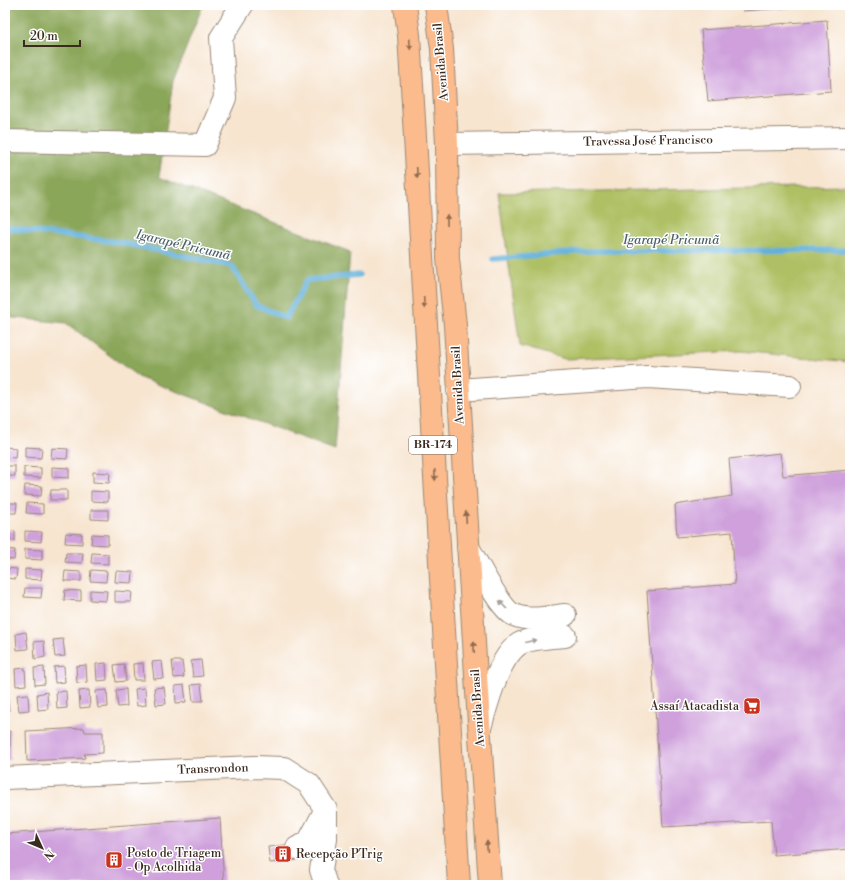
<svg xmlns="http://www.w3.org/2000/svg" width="855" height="890" viewBox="0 0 855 890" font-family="'Libre Bodoni',serif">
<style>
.green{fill:#aec063;stroke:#747540}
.forest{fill:#8aa659;stroke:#62683c}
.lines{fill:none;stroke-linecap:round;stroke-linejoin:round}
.stream{stroke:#62b1dc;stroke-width:5.5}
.building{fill:#cfa0dc}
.minor-casing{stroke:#987;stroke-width:24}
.highway-casing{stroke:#987;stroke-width:24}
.minor{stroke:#fff;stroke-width:22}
.highway{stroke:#fbbb8c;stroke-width:22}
.oneway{fill:#916b50}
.oneway2{fill:#a79f9a}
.labels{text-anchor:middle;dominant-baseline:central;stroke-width:3;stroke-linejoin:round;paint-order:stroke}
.shield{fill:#fff;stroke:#766a62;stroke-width:1}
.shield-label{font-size:11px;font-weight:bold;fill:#3b2a1e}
.street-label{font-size:12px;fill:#3b2a1e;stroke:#fff}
.poi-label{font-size:12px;fill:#3b2a1e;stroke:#fff;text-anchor:start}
.water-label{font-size:13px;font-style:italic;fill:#4b606a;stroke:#fff}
</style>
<rect width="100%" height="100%" fill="#fff"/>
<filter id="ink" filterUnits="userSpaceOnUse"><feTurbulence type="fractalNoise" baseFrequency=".025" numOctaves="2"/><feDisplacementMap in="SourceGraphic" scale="8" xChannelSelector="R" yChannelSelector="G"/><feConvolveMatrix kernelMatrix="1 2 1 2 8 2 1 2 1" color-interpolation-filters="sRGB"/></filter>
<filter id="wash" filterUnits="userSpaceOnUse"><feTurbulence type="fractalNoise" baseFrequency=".012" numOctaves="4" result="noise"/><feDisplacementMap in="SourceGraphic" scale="16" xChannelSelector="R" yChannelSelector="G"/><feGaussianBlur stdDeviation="0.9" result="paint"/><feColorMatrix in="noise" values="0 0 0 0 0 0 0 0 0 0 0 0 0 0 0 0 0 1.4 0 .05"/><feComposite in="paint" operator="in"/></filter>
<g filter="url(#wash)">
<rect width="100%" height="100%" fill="#f7e5d0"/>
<path class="green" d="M850 186V362L741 351 565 359 520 346 499 193Z"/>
<path class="forest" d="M5 5H203L173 81 159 177 350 252 335 450 140 378 66 323 5 317Z"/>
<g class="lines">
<path class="stream" d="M5 228 118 242 232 266 256 305 286 318 307 280 359 275
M493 259 587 251 850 250"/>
</g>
<g id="blocks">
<path class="building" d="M743 5H812V6L743 11Z
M827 20 831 91 708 101 701 30Z
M5 447 16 448 15 458 5 457Z
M25 447 42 448 41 458 25 457Z
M52 448 68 449 67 459 51 458Z
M780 453 783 476 850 470V849L774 855 771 821 663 827 647 591 735 584 732 532 677 537 675 505 732 496 729 459Z
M5 466H15V476H5Z
M24 467 41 468V478L24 477Z
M52 467 69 468V478L52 477Z
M93 472 110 473 109 483 93 482Z
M25 485 42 486 41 496 24 495Z
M51 490H67V500H50Z
M91 491 108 492V502L91 501Z
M5 503H17L16 513H5Z
M27 503 43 504V514L26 513Z
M91 510H108V520L91 519Z
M5 530 15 531V541L5 540Z
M25 531 42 532 41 542 25 541Z
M66 533 82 534V544L65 543Z
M92 534 108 535V545L91 544Z
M5 549 15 550 14 560 5 559Z
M25 549 42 550V560L25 559Z
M66 553H83L82 563 65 562Z
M92 553 108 554V564L91 563Z
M5 568 17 569 16 579 5 578Z
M25 569 42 570 41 580 25 579Z
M91 570 107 571 106 582 90 581Z
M65 571 81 572V581H64Z
M116 571 133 572 132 583 115 582Z
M25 588H42L41 598 24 597Z
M65 590 81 591V601L64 600Z
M90 590 107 591 106 601 90 600Z
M115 591 132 592 131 602H115Z
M26 632 28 649 17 650 16 634Z
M63 639 65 656 55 657 53 640Z
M44 641 45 657 35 659 34 642Z
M201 660 203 676 193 677 191 661Z
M162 661 164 678 154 679 152 662Z
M172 661H182L184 677 174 678Z
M106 663 107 680 97 681 96 664Z
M143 663 144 680H134L133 664Z
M124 664 126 681 116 682 114 665Z
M86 665 87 682 77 683 76 666Z
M64 666 65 682 55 683 54 667Z
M44 667 45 684 35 685 34 668Z
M25 668 26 685 16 686 15 669Z
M201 684 203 701H193L191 685Z
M184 685 186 702 176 703 175 686Z
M164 687 166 704 156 705 154 688Z
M145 688 146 705 137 706 135 689Z
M126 689 127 706 118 707 116 690Z
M89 690 90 707 80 708 79 691Z
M107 690 108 707 98 708 96 691Z
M66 691 67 708 57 709 56 692Z
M47 692 48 709 38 710 37 694Z
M7 694 9 711 5 712V695Z
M28 694 29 710 19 711 17 695Z
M84 728 85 732H103V753L84 754 85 758 27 761 26 731Z
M5 731H10V760H5Z
M220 818 224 885H5V834Z
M295 844 297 860 270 863 268 847Z"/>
</g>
</g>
<g filter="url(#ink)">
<use href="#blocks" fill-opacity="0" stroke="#987" stroke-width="1"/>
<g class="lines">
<defs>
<path id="minor" d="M5 141 205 145 225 98 221 38 242 5
M447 144 850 138
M458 390 648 377 790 386
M468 547C476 561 501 610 514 615 530 622 548 617 565 615
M480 728C487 704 498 658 519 644 529 638 554 637 565 636
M5 778 254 767 284 768 309 784 326 810V839L321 870 326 885
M297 848 308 843 324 813"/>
<path id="highway" d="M405 5 409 35 459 885
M436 5 442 49 447 144 448 259 455 325 477 692 490 885"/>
</defs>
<use href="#minor" class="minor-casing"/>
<use href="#highway" class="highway-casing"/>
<use href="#minor" class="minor"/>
<use href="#highway" class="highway"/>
</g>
<defs><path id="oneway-solid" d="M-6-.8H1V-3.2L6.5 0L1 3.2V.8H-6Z"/></defs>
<g class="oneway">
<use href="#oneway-solid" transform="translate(410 44) rotate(87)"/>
<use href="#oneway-solid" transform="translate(417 173) rotate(87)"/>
<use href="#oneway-solid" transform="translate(447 220) rotate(-90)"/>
<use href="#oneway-solid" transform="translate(424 303) rotate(87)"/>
<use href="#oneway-solid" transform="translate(435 475) rotate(87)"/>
<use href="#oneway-solid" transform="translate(466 517) rotate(-93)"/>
<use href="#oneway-solid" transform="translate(474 647) rotate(-93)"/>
<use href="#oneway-solid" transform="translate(487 846) rotate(-94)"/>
</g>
<g class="oneway2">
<use href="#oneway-solid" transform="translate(503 605) rotate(-133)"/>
<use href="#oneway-solid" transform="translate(531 641) rotate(-15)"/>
</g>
</g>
<defs>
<symbol id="supermarket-square" viewBox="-11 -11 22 22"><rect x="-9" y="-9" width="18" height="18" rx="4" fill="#c8321e" stroke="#fff"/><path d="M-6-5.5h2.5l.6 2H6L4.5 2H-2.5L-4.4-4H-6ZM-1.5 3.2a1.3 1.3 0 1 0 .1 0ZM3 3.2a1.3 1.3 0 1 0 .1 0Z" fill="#fff"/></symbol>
<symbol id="building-square" viewBox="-11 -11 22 22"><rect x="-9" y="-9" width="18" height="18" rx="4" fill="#c8321e" stroke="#fff"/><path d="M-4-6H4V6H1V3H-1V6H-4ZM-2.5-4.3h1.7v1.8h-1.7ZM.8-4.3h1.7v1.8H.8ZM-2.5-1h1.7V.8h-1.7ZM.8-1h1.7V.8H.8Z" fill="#fff"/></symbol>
</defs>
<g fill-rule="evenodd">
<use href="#supermarket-square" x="742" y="696" width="20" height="20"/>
<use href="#building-square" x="273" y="844" width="20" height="20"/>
<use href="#building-square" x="104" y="850" width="20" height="20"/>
</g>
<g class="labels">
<rect class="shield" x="409" y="436" width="48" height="18" rx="3"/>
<g class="shield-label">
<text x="433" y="445">BR-174</text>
</g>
<g class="street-label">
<text transform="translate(441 62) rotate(-95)">Avenida Brasil</text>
<text transform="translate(648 141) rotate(-1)">Travessa José Francisco</text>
<text transform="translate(458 385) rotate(-93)">Avenida Brasil</text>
<text transform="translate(478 708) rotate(-94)">Avenida Brasil</text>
<text transform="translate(213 769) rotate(-2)">Transrondon</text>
</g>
<g class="poi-label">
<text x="739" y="706" text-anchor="end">Assaí Atacadista</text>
<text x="127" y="853">Posto de Triagem<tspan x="127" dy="14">- Op Acolhida</tspan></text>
<text x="296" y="854">Recepção PTrig</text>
</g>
<g class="water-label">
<text x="671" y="240">Igarapé Pricumã</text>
<text transform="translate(183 245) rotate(13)">Igarapé Pricumã</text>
</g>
</g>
<rect width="855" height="890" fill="none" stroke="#fff" stroke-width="20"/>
<g transform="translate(42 848) rotate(134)" stroke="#ffffff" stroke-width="3" paint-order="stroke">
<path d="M0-3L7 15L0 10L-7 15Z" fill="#3b2a1e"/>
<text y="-6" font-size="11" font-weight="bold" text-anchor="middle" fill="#3b2a1e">N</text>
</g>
<path d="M24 40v6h56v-6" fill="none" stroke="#3b2a1e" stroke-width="2"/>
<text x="30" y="40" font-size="12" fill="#3b2a1e" stroke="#ffffff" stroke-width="3" paint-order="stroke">20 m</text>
</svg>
